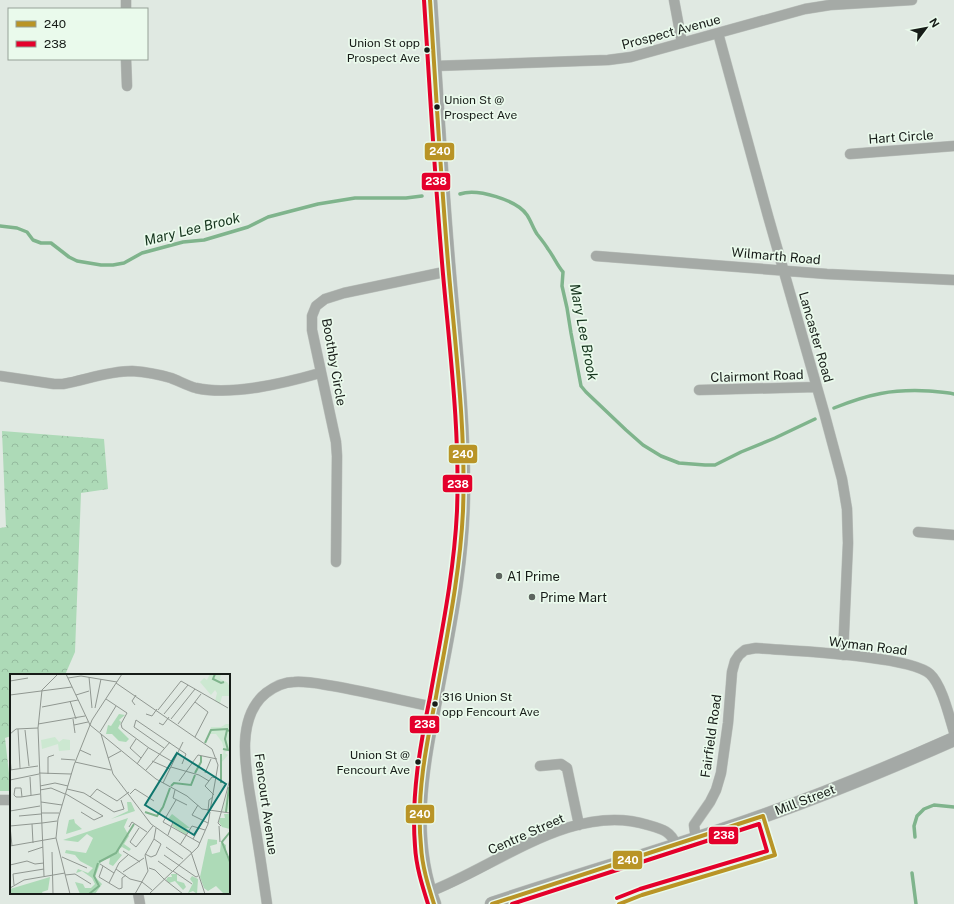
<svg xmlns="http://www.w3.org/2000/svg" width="954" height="904" viewBox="0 0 954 904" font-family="'Public Sans',sans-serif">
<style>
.forest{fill:url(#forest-crowns)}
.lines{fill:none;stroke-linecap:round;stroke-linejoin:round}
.stream{stroke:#7fb48c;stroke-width:3.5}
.street-casing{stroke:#bdc3be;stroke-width:11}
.secondary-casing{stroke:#bdc3be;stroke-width:15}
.street{stroke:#a5aaa6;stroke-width:10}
.secondary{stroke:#a4a9a6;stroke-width:14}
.bus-1-casing{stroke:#eafaec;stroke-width:7}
.bus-2-casing{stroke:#eafaec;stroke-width:7}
.bus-1{stroke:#b99426;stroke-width:4}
.bus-2{stroke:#e4002b;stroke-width:4}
.bus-dot{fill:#171c18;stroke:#eafaec;stroke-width:1.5}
.poi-dot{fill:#5d645f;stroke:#eafaec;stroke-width:1.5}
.labels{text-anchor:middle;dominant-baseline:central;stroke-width:3.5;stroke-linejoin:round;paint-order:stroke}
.bus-label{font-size:12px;fill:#171c18;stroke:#eafaec;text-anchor:end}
.street-label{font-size:13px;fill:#171c18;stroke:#eafaec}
.poi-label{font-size:13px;fill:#171c18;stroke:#eafaec;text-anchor:start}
.water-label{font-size:14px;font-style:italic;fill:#14331c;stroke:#eafaec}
.inset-river{fill:none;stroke:#7fb48c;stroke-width:2}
.inset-road{fill:none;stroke:#909791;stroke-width:1}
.view{fill:#0f766e;fill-opacity:0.15;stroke:#0f766e;stroke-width:2}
.inset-edge{fill:none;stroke:#171c18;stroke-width:2}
.line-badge{stroke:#eafaec;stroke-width:1.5}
.badge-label{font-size:11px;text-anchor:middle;font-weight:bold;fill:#fff}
</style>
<defs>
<pattern id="forest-crowns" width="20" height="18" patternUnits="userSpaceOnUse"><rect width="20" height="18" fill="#addab7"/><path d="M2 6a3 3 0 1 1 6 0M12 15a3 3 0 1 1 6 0" fill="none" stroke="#94ba9d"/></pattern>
</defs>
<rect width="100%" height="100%" fill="#e0e9e2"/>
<path class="forest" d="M2 431 104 439 108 489 81 493 75 652 65 675H11V736L5 738 11 791H0V528L6 527Z"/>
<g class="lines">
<path class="stream" d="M460 194C477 188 517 200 527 215 531 221 533 228 537 234 541 239 545 244 548 249 554 257 557 265 563 272L562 286 567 308 571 333 581 386 586 392 626 430 643 445 661 456 679 463 705 465H715L741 452 775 438 815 419
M0 226 17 228 27 232 33 240 41 243H51L69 257 77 261 101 265H113L124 263 142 253 183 242 204 240 248 227 268 217 318 204 355 198H406L422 196
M834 408C869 394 892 389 929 391 937 392 946 392 954 394
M915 837 914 826 917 816 924 809 934 805 954 807
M912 873 916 904"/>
<defs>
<path id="street" d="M126 0V9
M674 0 682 43
M718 33 768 216 824 412 842 479 847 509 848 543 843 655
M126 59 127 86
M434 66 608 60 631 57 805 9 830 5 912 0
M850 154 954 146
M596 256 827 274 954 280
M0 376 54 384H63C86 380 108 371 132 371 145 372 158 374 171 378 179 381 188 386 196 388 233 396 285 383 320 373
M699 390 816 387
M918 532 954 535
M336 562 337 456 336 442 312 330V316L316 306 325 299 344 293 449 271
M540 766 561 764 567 768 579 825
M0 800H11
M696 839 694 825 710 802 716 790 721 773 728 723 732 672 735 661 739 655 745 650 756 648C789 651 909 655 930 674 942 685 949 716 954 732
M429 892C496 867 573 801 648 825 662 829 671 831 676 845
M138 893 140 904
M267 904C263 876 259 848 254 820 249 783 231 721 266 693 274 687 284 682 294 682 307 681 320 684 333 686 367 692 400 700 434 707"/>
<path id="secondary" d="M430 0C436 91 441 183 449 274 455 345 463 417 463 488 463 551 452 613 440 674 426 751 405 829 434 904
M492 904C582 874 674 848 763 816 828 793 891 767 954 739"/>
</defs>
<use href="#street" class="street-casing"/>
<use href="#secondary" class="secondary-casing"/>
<use href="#street" class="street"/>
<use href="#secondary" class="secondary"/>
<defs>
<path id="bus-1" d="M430 0C436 91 441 183 449 274 456 353 466 432 463 511 460 574 447 635 436 697 426 746 416 796 421 846 422 866 428 885 434 904
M492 904 763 816
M619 904 642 895 775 855 763 816"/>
<path id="bus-2" d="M424 0C430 92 435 183 443 274 450 353 460 432 457 511 454 574 441 635 430 697 420 746 411 796 415 846 416 866 422 885 428 904
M512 904 759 824 767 851 640 889 617 898"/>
</defs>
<use href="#bus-1" class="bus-1-casing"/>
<use href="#bus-2" class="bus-2-casing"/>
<use href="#bus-1" class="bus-1"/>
<use href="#bus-2" class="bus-2"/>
</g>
<g class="bus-dot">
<circle cx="427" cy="50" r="3.5"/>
<circle cx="437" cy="107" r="3.5"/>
<circle cx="435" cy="704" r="3.5"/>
<circle cx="418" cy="762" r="3.5"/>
</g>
<g class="poi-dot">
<circle cx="499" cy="576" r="4"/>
<circle cx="532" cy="597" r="4"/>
</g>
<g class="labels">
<g class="bus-label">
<text x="420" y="43">Union St opp<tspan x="420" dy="15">Prospect Ave</tspan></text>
<text x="444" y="100" text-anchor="start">Union St @<tspan x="444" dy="15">Prospect Ave</tspan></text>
<text x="442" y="697" text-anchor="start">316 Union St<tspan x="442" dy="15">opp Fencourt Ave</tspan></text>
<text x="410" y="755">Union St @<tspan x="410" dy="15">Fencourt Ave</tspan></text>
</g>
<g class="street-label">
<text transform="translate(671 32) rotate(-15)">Prospect Avenue</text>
<text transform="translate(901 137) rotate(-4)">Hart Circle</text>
<text transform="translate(776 256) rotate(5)">Wilmarth Road</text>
<text transform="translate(816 337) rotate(74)">Lancaster Road</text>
<text transform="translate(334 362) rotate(80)">Boothby Circle</text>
<text transform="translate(757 376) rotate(-2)">Clairmont Road</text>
<text transform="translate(868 646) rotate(7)">Wyman Road</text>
<text transform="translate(711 736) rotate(-82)">Fairfield Road</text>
<text transform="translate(805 800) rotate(-21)">Mill Street</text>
<text transform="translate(266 804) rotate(82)">Fencourt Avenue</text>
<text transform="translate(526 834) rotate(-24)">Centre Street</text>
</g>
<g class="poi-label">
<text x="507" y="576">A1 Prime</text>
<text x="540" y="597">Prime Mart</text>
</g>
<g class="water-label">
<text transform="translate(192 229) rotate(-14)">Mary Lee Brook</text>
<text transform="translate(584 332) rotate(79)">Mary Lee Brook</text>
</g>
</g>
<g transform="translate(10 674)">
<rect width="220" height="220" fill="#e0e9e2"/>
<path d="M220 109V133L218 138 212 137Z" fill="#cce8d1"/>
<path d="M109 40 115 41 109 46 111 48 108 54 119 65 116 68 109 67 102 60H96L98 51 101 52ZM117 128H121L125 137 101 145 118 137ZM162 140 180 154H176L178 156 176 161 162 152 164 148 158 145ZM214 140H220V155L212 153 209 148 210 144H215ZM118 144 114 153 119 162 114 170 121 175 119 177 112 173 109 175V179L112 181 103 192 99 190 100 184 91 187 85 203 92 210 85 220H70L65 208 73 210 75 214H81L85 210 82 204 72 197 66 199 68 195 78 199 83 194 70 187 65 181 55 179 56 176 76 179 83 164 77 160 68 168 53 166ZM64 145 65 149 72 155 56 160 59 146ZM198 165 207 166V170L200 172 202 180 210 178 211 168 216 171V181L220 188V220H214L206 212 198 217 194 214 190 203ZM161 200H167V207L174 209 176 213 173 216 165 207 159 209 156 206 158 203H162ZM182 202 188 205 187 220 183 217 178 219 183 209 180 205ZM40 203 38 216 32 218 33 220H0V215Z" fill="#addab7"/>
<path d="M200 0H211L210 5 217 8 220 13V22H212L210 30 205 27 207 19 205 16 201 21 190 8 194 4 197 6ZM216 50H220V67L219 75 215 79 218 81 211 89 214 75 212 68 206 60H199L201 53H211Z" fill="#cce8d1"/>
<path d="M45 63 49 68 53 65 60 66V76L49 77 48 70 32 75 31 66Z" fill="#cce8d1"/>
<path class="inset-river" d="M205 0 203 5 211 9 214 8M195 69 201 56 218 55M213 75 218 76 215 65 217 56 220 57M185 99 191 88V82M211 109V80M161 112 164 109 181 111 185 101M135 138 147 142 153 133 160 114M216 138 219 113M220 158 212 168 220 188M89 188 106 179 124 150M79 220 89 212 84 202 88 189"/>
<path class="inset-road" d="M56 0 80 51 146 105 177 122 192 135 220 139M79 3 82 34M58 4 71 2 107 8M0 7 18 4M106 9 202 75 208 91 200 137M0 21 62 13M66 21 79 17M96 25 117 39 111 50 112 54 139 74 163 88M60 27 66 45M185 28 198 38 185 63M125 31 122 27 126 21M32 33 68 26M85 34 91 5M148 36 171 7 218 34M136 40 142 42 147 35M154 40 178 11M63 45 65 59M161 45 185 15M149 49 153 51 159 43M28 50 75 42M168 50 191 20M64 51 78 48M8 55 10 94M15 56 19 92M90 58 106 32M0 60 6 55 28 54M91 60 103 100 141 150 181 178 195 220M126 65 120 74 131 84M154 74 124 53 126 46 176 80 172 90M70 76 81 81M0 82 1 96M98 84 111 77M51 85 65 86M142 87 160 95M65 88 101 96M127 90 138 74M161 93 189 101 199 107M0 96 28 92M136 96 160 68M29 99 61 100M195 99 201 85M38 100V83L44 81M20 103 21 121M0 106 29 100M169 107 188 81 207 85M153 109 173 68M30 112 45 109 58 112M57 115 74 119 104 138 114 135 111 126M30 116 41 114 55 120M165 116 163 124 177 131M56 120 93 142 84 146 71 138M120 120 125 115 144 127M204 121 195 112 202 103 207 104M12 123 11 114H5L4 121 6 123H11L30 120M80 123 87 115 107 127 119 118M166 126 153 148 190 169M31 128 52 131M188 131 182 141 198 149M0 137 30 132M198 137 199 126 203 123M31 139H49M211 139 208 149 211 152M211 139 220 105M9 142 31 140M32 149 47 147M22 150 23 169M0 152 32 149M0 152 2 172M209 152 210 168M119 153 122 148 137 158M129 154 120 168 126 173 143 152M158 161 163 148M183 165 189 154M170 171 182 152 195 156M0 172 46 164M156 173 173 185M113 177 130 188M18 178 33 173M42 178 43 220M135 180 141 183 146 181 151 170 144 165M154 181 186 203 188 202M52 183 77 194M148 187 162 197M90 190 104 199M0 191 17 187 25 190 34 189M93 192 89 203 109 215 112 214V204L116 201M139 194 145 196 154 205M106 195 120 205 132 208 142 216M163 197 182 210M113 198 134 184M55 201 65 200 81 210M34 202 28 54 32 16 48 0M154 205 173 220M99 209 109 189 118 181M4 211 3 200 34 195M0 214 14 206 55 199M60 220 46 164 48 145 64 91 82 46 112 0M125 220 138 197 135 181 144 165 146 154M139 220 188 173 198 150 200 138"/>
<path class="view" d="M167 79 216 110 184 161 135 131Z"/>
<rect width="220" height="220" class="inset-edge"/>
</g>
<g class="line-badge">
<rect x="424" y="142" width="31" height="19" rx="4" fill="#b99426"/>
<rect x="421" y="172" width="30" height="19" rx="4" fill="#e4002b"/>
<rect x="448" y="444" width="30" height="20" rx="4" fill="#b99426"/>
<rect x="442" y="474" width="31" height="19" rx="4" fill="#e4002b"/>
<rect x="409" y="715" width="31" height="19" rx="4" fill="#e4002b"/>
<rect x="405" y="804" width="30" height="20" rx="4" fill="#b99426"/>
<rect x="708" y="826" width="31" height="19" rx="4" fill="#e4002b"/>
<rect x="612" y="850" width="31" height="20" rx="4" fill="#b99426"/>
</g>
<g class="badge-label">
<text x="440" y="155">240</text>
<text x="436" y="185">238</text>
<text x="463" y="458">240</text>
<text x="458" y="488">238</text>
<text x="425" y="728">238</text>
<text x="420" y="818">240</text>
<text x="724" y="839">238</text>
<text x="628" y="864">240</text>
</g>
<rect x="8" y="8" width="140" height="52" fill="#eafaec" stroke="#96a197"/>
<rect x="16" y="21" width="20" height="6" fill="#b99426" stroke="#96a197"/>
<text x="44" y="28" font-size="12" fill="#171c18">240</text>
<rect x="16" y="41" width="20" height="6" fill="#e4002b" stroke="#96a197"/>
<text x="44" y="48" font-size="12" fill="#171c18">238</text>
<g transform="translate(926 28) rotate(58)" stroke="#eafaec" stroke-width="3" paint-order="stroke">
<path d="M0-3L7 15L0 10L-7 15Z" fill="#171c18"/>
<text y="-6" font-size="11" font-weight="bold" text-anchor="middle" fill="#171c18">N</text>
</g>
</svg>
